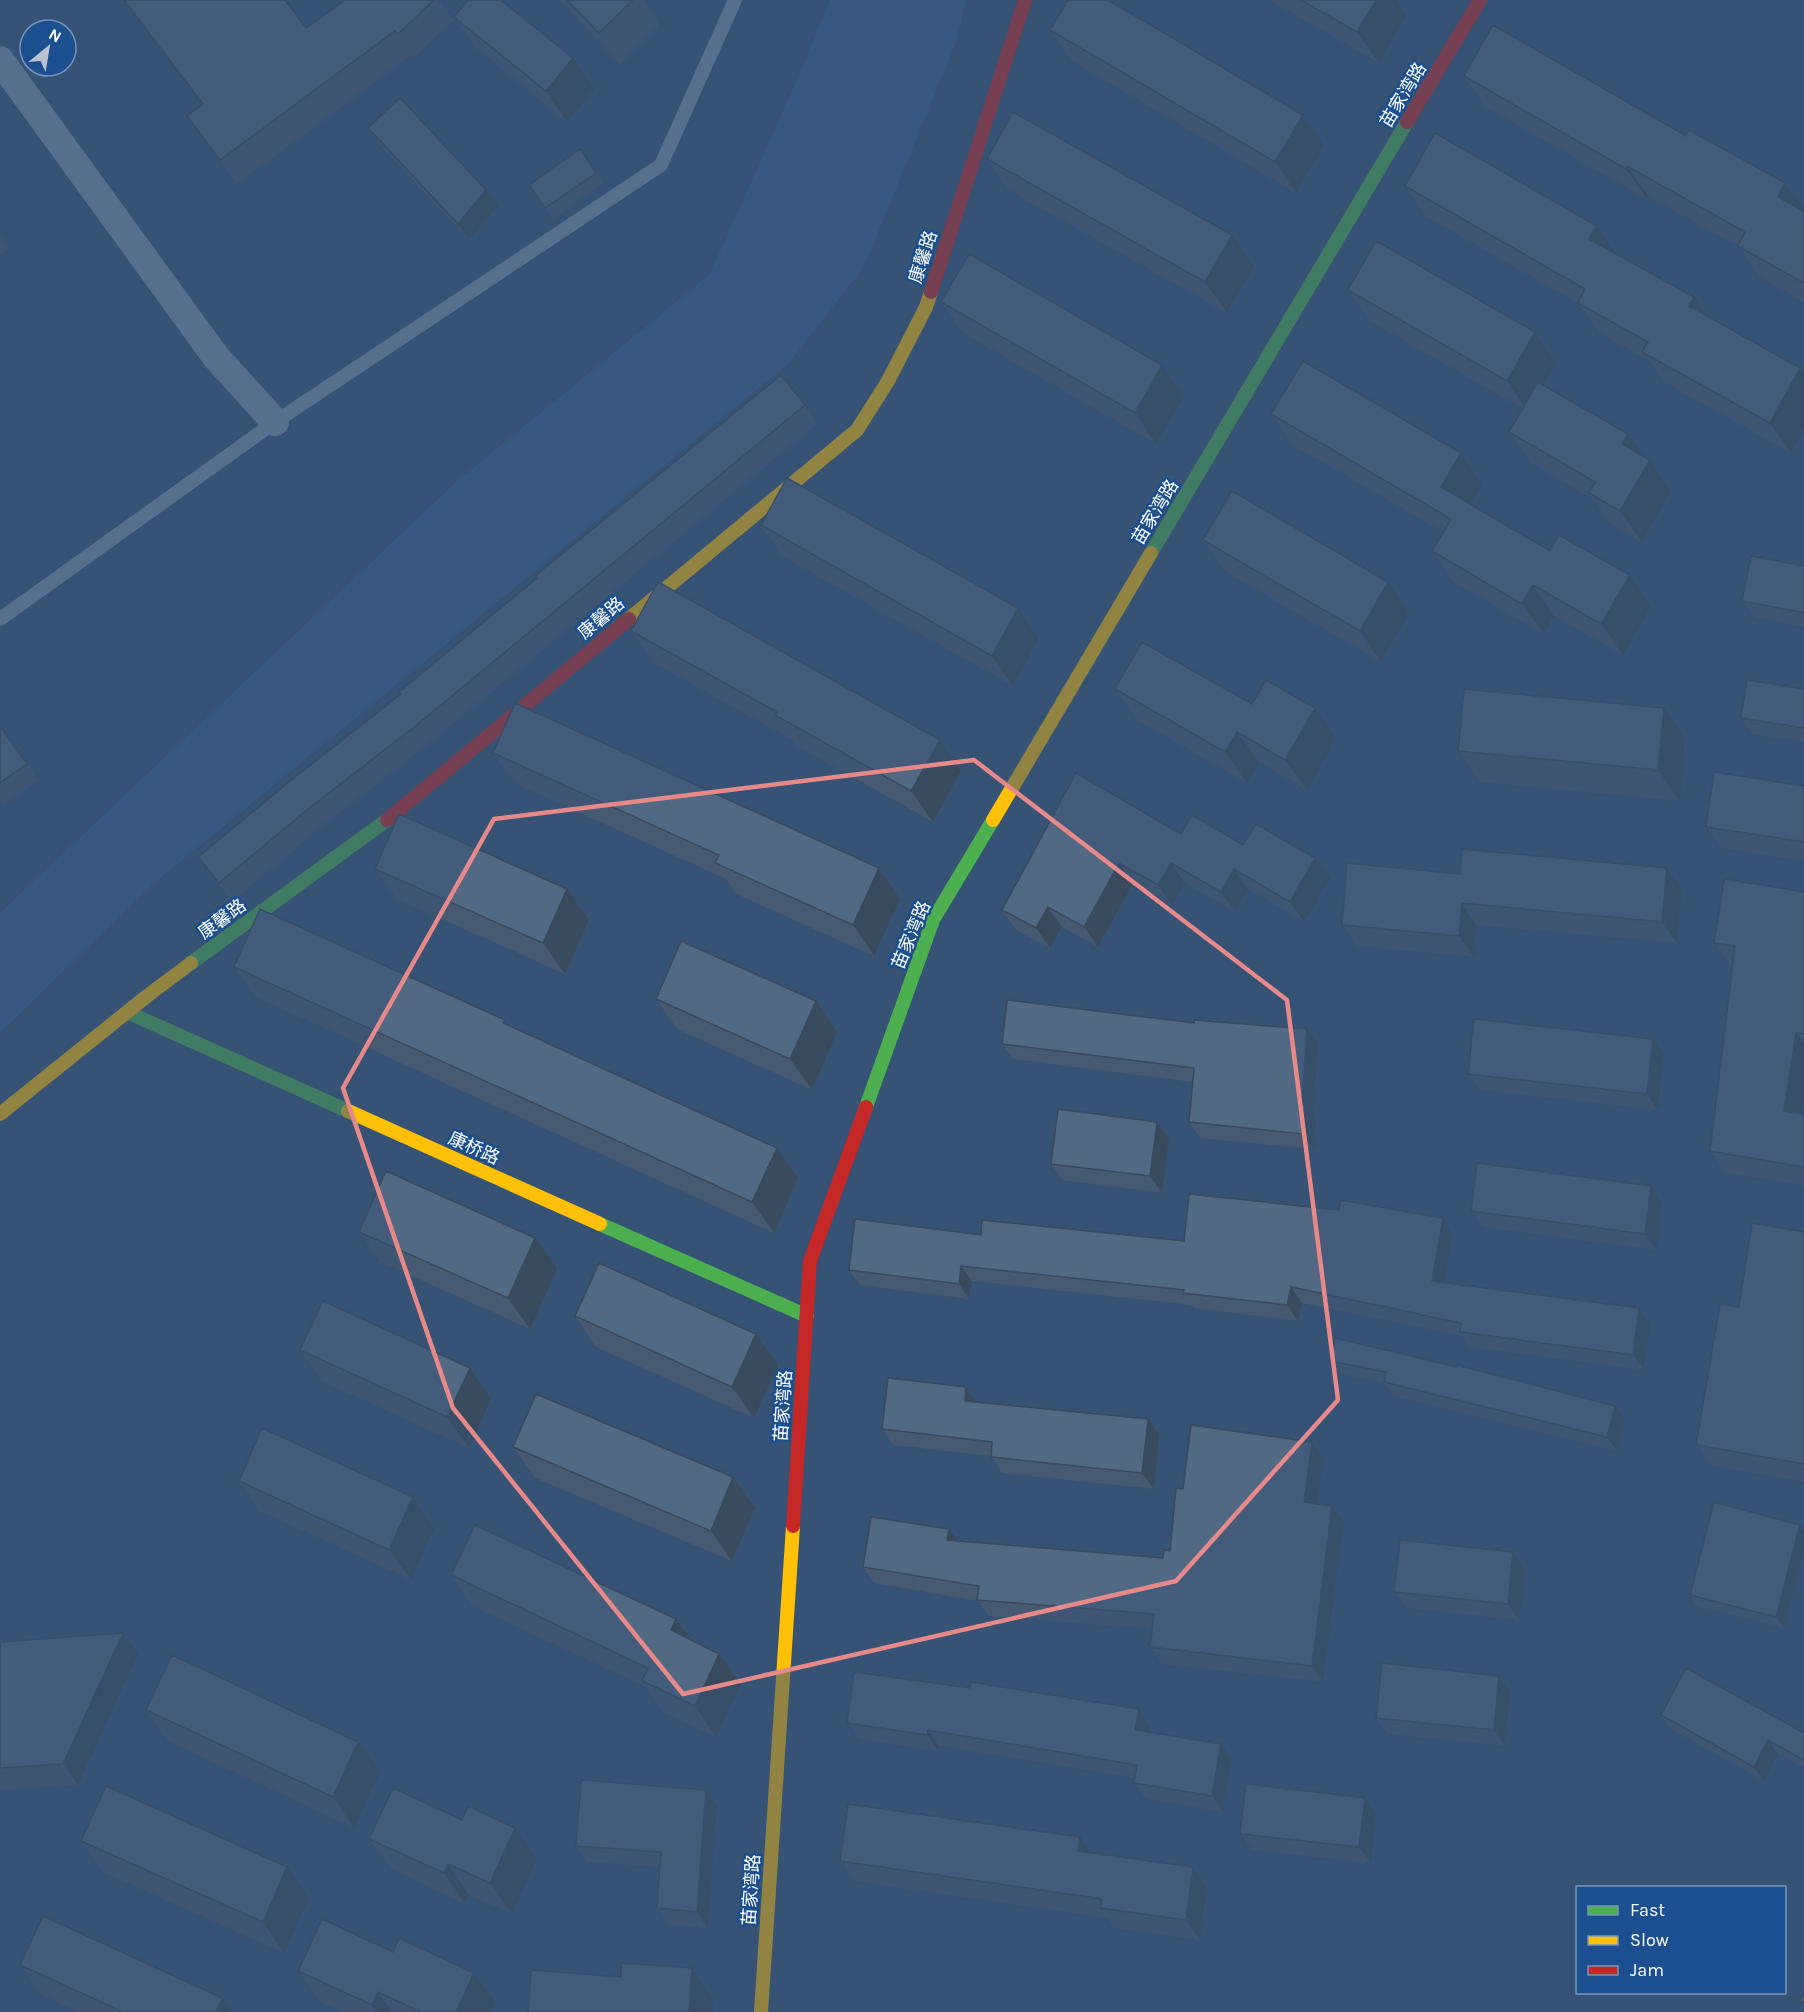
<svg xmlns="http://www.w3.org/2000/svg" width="1804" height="2012" viewBox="0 0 1804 2012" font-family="Karla,'Noto Sans SC',sans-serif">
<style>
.water{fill:#3b618d}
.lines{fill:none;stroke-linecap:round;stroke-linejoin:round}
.lane{stroke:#7d92a8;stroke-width:14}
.street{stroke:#7d92a8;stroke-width:28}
.fast{stroke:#4caf50;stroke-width:14}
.slow{stroke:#ffc107;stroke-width:14}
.jam{stroke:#c62828;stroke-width:14}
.wall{fill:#475a72}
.shaded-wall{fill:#394a5c}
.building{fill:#526984;stroke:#394a5c;stroke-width:1.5}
.marked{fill:none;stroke:#e88989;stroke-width:4.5;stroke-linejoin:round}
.labels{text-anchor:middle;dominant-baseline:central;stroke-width:5;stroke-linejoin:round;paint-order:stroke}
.street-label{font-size:18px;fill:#fff;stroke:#1b4f8f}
</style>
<rect width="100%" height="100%" fill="#365274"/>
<path class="water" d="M830 0H966L956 42 864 267 788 364 153 884 0 1033V913L455 483 710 274 799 75Z"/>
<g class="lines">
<path class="lane" d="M0 619 275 422 661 165 735 0"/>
<path class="street" d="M0 60 216 357 275 422"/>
<path class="fast" d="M1151 553 1407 122
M191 963 387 820
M127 1012 348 1111
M866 1107 933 920 993 820
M600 1224 807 1316"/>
<path class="slow" d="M629 619 857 430 888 381 926 307 931 292
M993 820 1151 553
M348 1111 600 1224
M0 1114 147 996 191 963
M761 2012 793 1526"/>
<path class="jam" d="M1407 122 1480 0
M931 292 1025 0
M387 820 629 619
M793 1526 810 1261 866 1107"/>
</g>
<path class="wall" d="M123 0H285L306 28 345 0H440L454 20 414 58 412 55 237 184 187 116 202 105Z
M558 0H643L660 25 620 64Z
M1269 0H1396L1406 15 1379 63Z
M454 17 573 58 595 89 567 122 476 48Z
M1050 30 1324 146 1296 193 1072 61Z
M1464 76 1804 210V302L1759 277 1738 246 1649 197 1647 199 1486 107Z
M368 128 498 206 469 240 379 144Z
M580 149 604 183 553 219 529 185Z
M987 159 1254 266 1227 313 1008 190Z
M1405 186 1618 255 1694 297 1707 316 1800 368 1804 374V430L1791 453 1664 382 1649 361 1599 333 1578 303 1427 217Z
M0 236 9 248 0 255Z
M1348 290 1535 332 1556 363 1543 386 1643 456 1671 491 1642 542 1610 523 1593 499 1531 463 1509 432 1523 409 1370 321Z
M941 302 1184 396 1156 444 963 333Z
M805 405 818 423 426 746 321 827 232 902 211 875 198 857Z
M1271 414 1482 484 1470 504 1550 551 1651 606 1623 655 1554 616 1544 634 1453 582 1432 551 1443 532 1293 445Z
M761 525 1039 639 1013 686 782 556Z
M1203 540 1388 582 1409 613 1381 662 1224 571Z
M1804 566V627L1754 617 1742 601Z
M631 631 940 740 961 771 933 822 797 746 792 740 652 662Z
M1115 689 1252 704 1315 708 1336 739 1307 790 1259 762 1247 783 1137 720Z
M1804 689V742L1753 734 1741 718Z
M1664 708 1685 738 1680 801 1480 782 1458 751Z
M0 726 39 780 4 805 0 800Z
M493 753 879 868 900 899 874 956 736 894 726 879 514 783Z
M1804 786V861L1721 848 1706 827Z
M1181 834 1243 845 1330 878 1304 922 1248 889 1235 912 1185 883 1172 906 1133 883 1098 947 1062 927 1050 948 1016 930 1002 910Z
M1667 868 1682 889 1677 943 1476 925 1474 957 1357 946 1342 925 1460 874Z
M375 869 567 889 589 920 565 974 397 899Z
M1804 892V1099L1802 1113 1804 1114V1185L1725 1173 1710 1151 1733 965 1729 964 1714 943Z
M234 967 508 1025 777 1148 798 1178 774 1233 256 997Z
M656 999 816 1001 837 1032 812 1090 677 1029Z
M1653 1039 1664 1055 1658 1110 1479 1090 1468 1074Z
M1002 1044H1318L1313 1115 1316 1120 1314 1149 1200 1138 1189 1122 1193 1082 1013 1059Z
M1157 1122 1169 1139 1162 1193 1062 1180 1051 1164Z
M1662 1202 1656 1250 1482 1227 1471 1211Z
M359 1232 557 1269 530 1329 380 1262Z
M1804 1232V1482L1710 1465 1696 1445 1739 1307Z
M1453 1234 1445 1282 1639 1308 1650 1324 1644 1370 1470 1347 1463 1336 1302 1303 1298 1321 1194 1308 1192 1305 972 1281 969 1299 860 1285 849 1270 981 1235 1184 1241Z
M575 1316 756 1334 778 1365 754 1418 596 1347Z
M300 1350 491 1399 469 1448 321 1381Z
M1331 1361 1625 1419 1617 1451 1393 1396 1384 1383 1341 1374Z
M966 1387 977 1402 1148 1419 1159 1435 1154 1489 1002 1473 991 1456 893 1445 882 1429Z
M513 1447 733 1477 755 1508 732 1561 535 1478Z
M1324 1458 1317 1504 1332 1506 1344 1522 1323 1682 1162 1664 1150 1647 1152 1629 989 1616 978 1601 874 1583 863 1567 949 1529 958 1541 1163 1558 1170 1551 1183 1489Z
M239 1481 434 1528 411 1580 260 1511Z
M1800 1525 1804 1531V1550L1784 1628 1697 1606 1690 1595Z
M1513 1552 1525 1568 1519 1620 1406 1608 1394 1592Z
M451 1575 690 1640 719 1654 741 1684 716 1737 663 1712 646 1687 472 1606Z
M0 1642 138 1654 78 1785 0 1790Z
M1499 1676 1510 1692 1505 1746 1388 1734 1376 1718Z
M970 1688 1139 1709 1150 1726 1149 1732 1232 1760 1223 1812 1146 1799 1134 1783 1135 1778 939 1746 938 1751 859 1739 847 1723Z
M146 1710 380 1772 354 1828 168 1741Z
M1661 1715 1804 1733V1768L1778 1754 1764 1781 1671 1729Z
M706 1790 717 1806 708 1928 669 1925 657 1908 660 1867 587 1862 576 1846Z
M1365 1798 1376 1814 1371 1863 1252 1850 1240 1834Z
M515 1828 537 1859 512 1914 469 1895 465 1904 391 1869 369 1839Z
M1080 1837 1091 1853 1193 1867 1207 1887 1200 1940 1114 1928 1107 1918 854 1881 840 1861Z
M81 1841 309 1898 284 1953 103 1872Z
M393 1952 474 1973 496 2003 492 2012H342L320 2002 298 1971Z
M20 1965 232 2012H78L42 1995Z"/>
<path class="shaded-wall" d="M1376 0H1396L1406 15 1379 63 1357 32Z
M573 58 595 89 567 122 546 91Z
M1303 115 1324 146 1296 193 1275 162Z
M1627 166 1649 197 1647 199 1626 169Z
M1785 183 1804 210V219L1778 197Z
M486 190 498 206 469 240 458 224Z
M1597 226 1618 256 1589 239Z
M1232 235 1254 266 1227 313 1205 282Z
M1694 297 1715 328 1689 306Z
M1535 332 1556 363 1528 412 1507 381Z
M1162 365 1184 396 1156 444 1135 413Z
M1800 368 1804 374V430L1791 453 1770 423Z
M1628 434 1648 463 1650 460 1671 491 1642 542 1620 511 1622 444Z
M1461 453 1482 484 1462 518 1441 487Z
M1630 575 1651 606 1623 655 1601 624Z
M1388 582 1409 613 1381 662 1360 631Z
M1533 585 1554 616 1544 634 1522 604Z
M1018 608 1039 639 1013 686 992 656Z
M1315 708 1336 739 1307 790 1285 760Z
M1664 708 1685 738 1680 801 1658 770Z
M1237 732 1259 762 1247 783 1225 752Z
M940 740 961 771 933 822 911 791Z
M1315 858 1330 878 1304 922 1290 902Z
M1119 863 1133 883 1098 947 1084 927Z
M1171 863 1185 883 1172 906 1158 885Z
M879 868 900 899 874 956 853 925Z
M1667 868 1682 889 1677 943 1662 922Z
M1234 869 1248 889 1235 912 1221 892Z
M567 889 589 920 565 974 543 943Z
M1462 903 1476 925 1474 957 1459 936Z
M1048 907 1062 927 1050 948 1036 928Z
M816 1001 837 1032 812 1090 790 1059Z
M1307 1029 1318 1044 1313 1115 1316 1120 1314 1149 1303 1134 1302 1105Z
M1796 1033 1804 1044V1099L1799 1132 1784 1111Z
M1653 1039 1664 1055 1658 1110 1647 1094Z
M1157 1122 1169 1139 1162 1193 1150 1176Z
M777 1148 798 1178 774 1233 752 1202Z
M1651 1186 1662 1202 1656 1250 1645 1234Z
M1443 1218 1453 1234 1442 1296 1432 1281Z
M535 1238 557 1269 530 1329 508 1298Z
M961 1266 972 1281 969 1299 959 1284Z
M1291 1287 1302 1303 1298 1321 1287 1305Z
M1639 1308 1650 1324 1644 1370 1633 1355Z
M756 1334 778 1365 754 1418 732 1387Z
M470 1368 491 1399 469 1448 447 1417Z
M966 1387 978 1403 965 1401Z
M1615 1406 1625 1419 1617 1451 1607 1437Z
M1148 1419 1159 1435 1154 1489 1142 1473Z
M1312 1442 1324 1458 1315 1519 1304 1502Z
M733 1477 755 1508 732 1561 711 1531Z
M413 1497 434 1528 411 1580 389 1550Z
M1332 1506 1344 1522 1323 1682 1312 1666Z
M1800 1525 1804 1531V1550L1784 1628 1776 1617Z
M949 1529 961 1545 947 1540Z
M1513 1552 1525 1568 1519 1620 1508 1604Z
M676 1619 698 1650 671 1630Z
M123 1633 138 1654 78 1785 63 1764Z
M719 1654 741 1684 716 1737 695 1706Z
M1499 1676 1510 1692 1505 1746 1494 1730Z
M1139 1709 1150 1726 1147 1746 1135 1730Z
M928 1730 939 1746 938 1751 927 1735Z
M1768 1740 1778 1754 1764 1781 1754 1767Z
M358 1742 380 1772 354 1828 333 1797Z
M1221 1744 1232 1760 1223 1812 1212 1796Z
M706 1790 717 1806 708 1928 697 1912Z
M1365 1798 1376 1814 1371 1863 1359 1847Z
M515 1828 537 1859 512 1914 490 1883Z
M1080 1837 1094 1857 1078 1851Z
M448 1864 469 1895 465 1904 444 1873Z
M287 1867 309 1898 284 1953 263 1922Z
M1193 1867 1207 1887 1200 1940 1186 1920Z
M692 1968 713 1999V2012H689Z
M474 1973 496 2003 492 2012H456Z
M378 1992 392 2012H377L372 2005Z
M222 1998 232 2012H216Z"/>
<path class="building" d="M124 0H285L306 28 345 0H434L398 34 395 31 220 160 187 116 203 104Z
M468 0H501L573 58 546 91 454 17Z
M567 0H633L599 33Z
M1068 0H1108L1303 115 1275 162 1050 30Z
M1301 0H1376L1357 32Z
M1493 25 1686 136 1689 130 1785 183 1778 197 1804 212V283L1738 246 1745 232 1627 166 1626 169 1464 76Z
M400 98 486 190 458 224 368 128Z
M1013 112 1232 235 1205 282 987 159Z
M1435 133 1597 226 1589 239 1694 297 1689 306 1800 368 1770 423 1642 352 1648 342 1578 303 1585 289 1405 186Z
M580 149 596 173 545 208 529 185Z
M1376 241 1535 332 1507 381 1348 290Z
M969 254 1162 365 1135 413 941 302Z
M1303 361 1461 453 1441 487 1550 551 1559 535 1630 575 1601 624 1533 585 1522 604 1432 551 1451 519 1271 414Z
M781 375 805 405 413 728 308 809 219 883 198 857 294 778 401 694 399 692 537 578 535 576Z
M1538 382 1628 434 1622 444 1650 460 1620 511 1589 493 1595 482 1509 432Z
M787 478 1018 608 992 656 761 525Z
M1232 491 1388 582 1360 631 1203 540Z
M1751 556 1804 566V613L1742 601Z
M658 582 940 740 911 791 775 715 777 712 631 631Z
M1142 642 1252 704 1266 680 1315 708 1285 760 1237 732 1225 752 1115 689Z
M1747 680 1804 689V728L1741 718Z
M1464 689 1664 708 1658 770 1458 751Z
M515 703 879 868 853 925 715 863 719 855 493 753Z
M0 726 27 764 0 783Z
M1714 772 1804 786V842L1706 827Z
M1076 773 1181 834 1192 815 1243 845 1256 824 1315 858 1290 902 1234 869 1221 892 1171 863 1158 885 1119 863 1084 927 1048 907 1036 928 1002 910Z
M399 814 567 889 543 943 375 869Z
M1462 849 1667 868 1662 922 1462 903 1459 936 1342 925 1347 863 1460 874Z
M1724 879 1804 892V1034L1796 1033 1784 1111 1804 1114V1167L1710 1151 1735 946 1714 943Z
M260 909 505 1020 503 1023 777 1148 752 1202 234 967Z
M681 941 816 1001 790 1059 656 999Z
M1007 1000 1194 1023V1020L1307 1029 1302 1105H1305L1303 1134 1189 1122 1194 1068 1002 1044Z
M1474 1019 1653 1039 1647 1094 1468 1074Z
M1058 1109 1157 1122 1150 1176 1051 1164Z
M1477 1163 1651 1186 1645 1234 1471 1211Z
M386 1171 535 1238 508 1298 359 1232Z
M1189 1194 1339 1210 1341 1200 1443 1218 1432 1281 1639 1308 1633 1355 1460 1332 1461 1323 1291 1287 1287 1305 1183 1293 1184 1290 961 1266 959 1284 849 1270 855 1219 981 1235 982 1220 1184 1241Z
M1752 1223 1804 1232V1464L1696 1445 1720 1304 1739 1307Z
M599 1263 756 1334 732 1387 575 1316Z
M323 1301 470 1368 447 1417 300 1350Z
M1335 1338 1456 1367 1457 1365 1615 1406 1607 1437 1384 1382 1386 1372 1331 1361Z
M888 1378 966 1387 965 1401 1148 1419 1142 1473 991 1457 992 1442 882 1429Z
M536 1394 733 1477 711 1531 513 1447Z
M1191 1425 1312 1442 1304 1502 1332 1506 1312 1666 1150 1647 1154 1614 977 1600 979 1586 863 1567 871 1517 949 1529 947 1540 1163 1558 1164 1550 1170 1551 1176 1488 1183 1489Z
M262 1428 413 1497 389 1550 239 1481Z
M1714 1502 1800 1525 1776 1617 1690 1595Z
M475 1525 676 1619 671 1630 719 1654 695 1706 642 1681 648 1668 451 1575Z
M1400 1540 1513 1552 1508 1604 1394 1592Z
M123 1633 63 1764 0 1768V1642Z
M172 1655 358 1742 333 1797 146 1710Z
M1382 1663 1499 1676 1494 1730 1376 1718Z
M1686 1668 1804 1733V1760L1768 1740 1754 1767 1661 1715Z
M854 1672 970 1688 971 1682 1139 1709 1135 1730 1221 1744 1212 1796 1134 1783 1137 1765 928 1730 927 1735 847 1723Z
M581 1780 706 1790 697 1912 657 1908 661 1852 576 1846Z
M1246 1784 1365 1798 1359 1847 1240 1834Z
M106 1786 287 1867 263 1922 81 1841Z
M393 1788 462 1820 468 1806 515 1828 490 1883 448 1864 444 1873 369 1839Z
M848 1804 1080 1837 1078 1851 1193 1867 1186 1920 1100 1908 1102 1899 840 1861Z
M43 1916 222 1998 216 2012H123L20 1965Z
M322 1919 393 1952 399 1938 474 1973 456 2012H421L378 1992 372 2005 298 1971Z
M621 1963 692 1968 689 2012H528L531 1970 621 1977Z
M1804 1994V2004L1799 2001Z"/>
<path d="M0 0H1804V2012H0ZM974 760 1287 1000 1338 1400 1176 1581 683 1694 453 1408 343 1088 494 819Z" fill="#365274" fill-opacity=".55" fill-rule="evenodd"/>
<path class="marked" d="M974 760 1287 1000 1338 1400 1176 1581 683 1694 453 1408 343 1088 494 819Z"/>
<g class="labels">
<g class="street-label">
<text transform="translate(1403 95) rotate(-59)">苗家湾路</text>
<text transform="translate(923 257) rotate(-72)">康馨路</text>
<text transform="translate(1155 512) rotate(-59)">苗家湾路</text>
<text transform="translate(601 618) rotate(-40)">康馨路</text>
<text transform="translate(222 919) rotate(-36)">康馨路</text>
<text transform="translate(911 935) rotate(-67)">苗家湾路</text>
<text transform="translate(474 1148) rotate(24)">康桥路</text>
<text transform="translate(783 1406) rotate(-86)">苗家湾路</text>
<text transform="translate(751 1890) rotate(-86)">苗家湾路</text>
</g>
</g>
<rect x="1576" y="1886" width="210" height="108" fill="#1b4f8f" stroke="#7695bc" stroke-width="1.5"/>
<rect x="1588" y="1906" width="30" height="9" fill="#4caf50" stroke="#7695bc" stroke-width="1.5"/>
<text x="1630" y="1916" font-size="18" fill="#ffffff">Fast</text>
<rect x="1588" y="1936" width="30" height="9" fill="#ffc107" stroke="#7695bc" stroke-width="1.5"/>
<text x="1630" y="1946" font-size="18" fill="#ffffff">Slow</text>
<rect x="1588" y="1966" width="30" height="9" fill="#c62828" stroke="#7695bc" stroke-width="1.5"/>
<text x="1630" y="1976" font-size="18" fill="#ffffff">Jam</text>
<g transform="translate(48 48) rotate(30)"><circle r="28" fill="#1b4f8f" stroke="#7695bc" stroke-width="1.5"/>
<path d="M0-4.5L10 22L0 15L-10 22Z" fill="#b9c2ce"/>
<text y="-9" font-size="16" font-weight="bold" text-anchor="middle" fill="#ffffff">N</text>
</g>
</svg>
